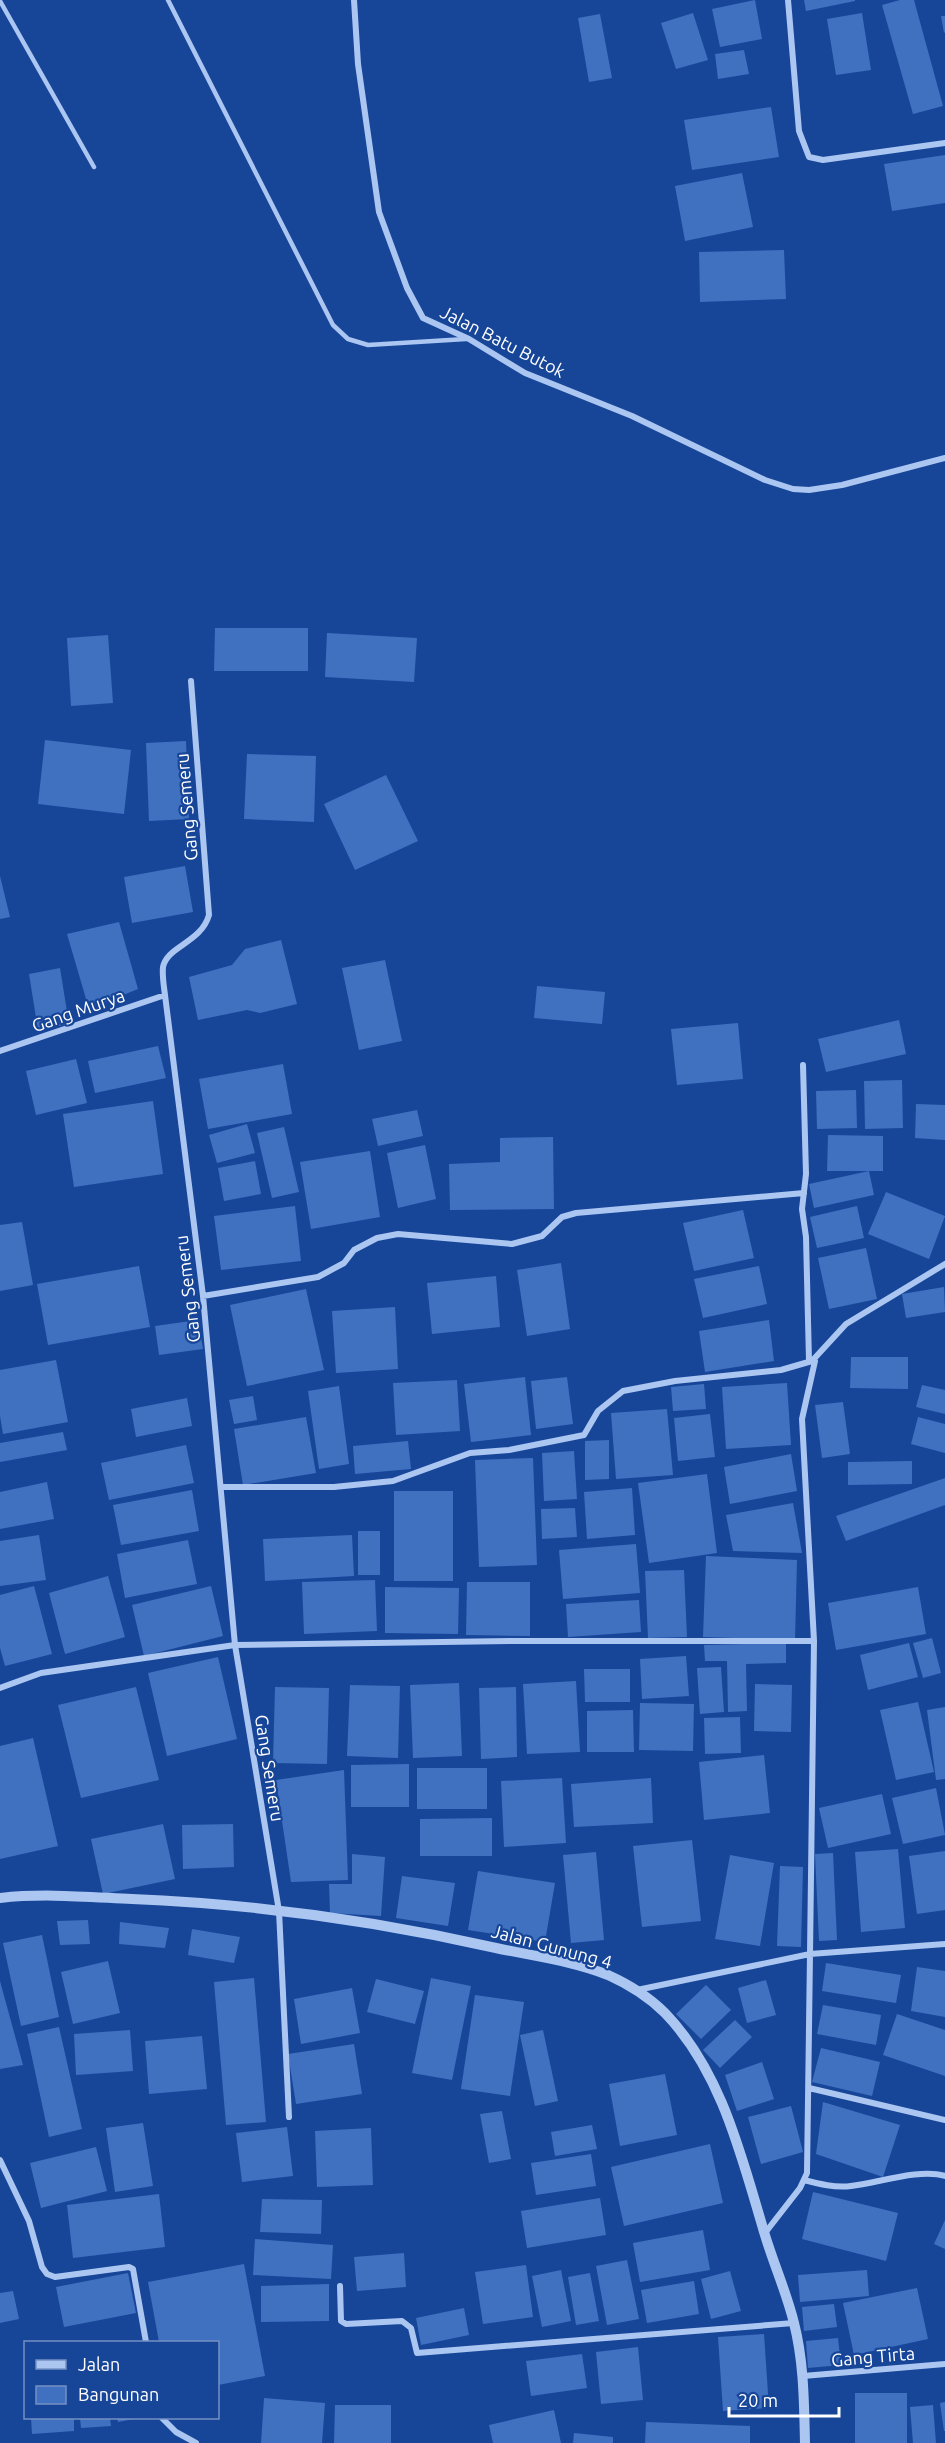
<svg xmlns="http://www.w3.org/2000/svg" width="945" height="2443" viewBox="0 0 945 2443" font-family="Ubuntu,sans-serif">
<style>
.building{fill:#4070c0}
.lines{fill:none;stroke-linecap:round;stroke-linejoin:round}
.service{stroke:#acc6f2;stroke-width:4.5}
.minor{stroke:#acc6f2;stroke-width:6}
.tertiary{stroke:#acc6f2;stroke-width:10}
.labels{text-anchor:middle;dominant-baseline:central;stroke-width:4.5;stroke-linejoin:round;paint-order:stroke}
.street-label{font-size:18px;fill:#fff;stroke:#174699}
</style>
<rect width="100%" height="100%" fill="#174699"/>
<path class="building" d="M755 0 762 39 720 47 712 9Z
M804 0H855V1L806 11Z
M900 0H914L943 106 913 114 882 5Z
M693 13 708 60 676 69 661 23Z
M862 13 871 70 836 75 827 19Z
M600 14 612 78 589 82 578 18Z
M941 16H945V32L944 33Z
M744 50 749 74 718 79 715 54Z
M771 107 779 157 692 170 684 120Z
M945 155V203L892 211 884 164Z
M742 173 753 227 685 241 675 186Z
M784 250 786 299 700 302 699 252Z
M215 628H308V671H214Z
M327 633 417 638 414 682 325 677Z
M108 635 113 703 71 706 67 638Z
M45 740 131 750 124 814 38 804Z
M186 741 189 819 149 821 146 743Z
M247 754 316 756 314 822 244 819Z
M386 775 418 841 355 870 324 804Z
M185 866 193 912 132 923 124 877Z
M0 876 10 917 0 919Z
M119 922 138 989 89 1009 67 934Z
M281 940 297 1004 260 1013 247 1010 198 1020 189 977 232 965 245 949Z
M385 960 402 1041 359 1050 342 968Z
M60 968 69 1024 38 1030 29 974Z
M537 986 605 992 602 1024 534 1018Z
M899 1020 906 1054 826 1072 818 1039Z
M738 1023 743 1079 677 1085 671 1029Z
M158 1046 166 1078 95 1093 88 1061Z
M76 1059 87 1103 36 1115 26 1071Z
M283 1064 292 1114 208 1129 199 1079Z
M902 1080 903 1128 865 1129 864 1081Z
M856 1090 857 1128 817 1129 816 1091Z
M153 1101 163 1174 74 1187 63 1114Z
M916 1104 945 1105V1140L915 1138Z
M417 1110 423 1136 378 1146 372 1119Z
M247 1124 255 1153 217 1163 209 1135Z
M284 1127 299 1192 272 1198 257 1133Z
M828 1135 883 1136V1171H827Z
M553 1137 554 1209 450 1210 449 1164 500 1162V1138Z
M425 1145 436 1199 398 1208 387 1153Z
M370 1151 380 1217 311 1229 300 1162Z
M255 1161 261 1194 224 1201 218 1168Z
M869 1171 874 1195 814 1208 809 1184Z
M886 1192 945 1216 929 1259 868 1234Z
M295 1206 301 1261 221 1270 214 1216Z
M857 1206 864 1238 817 1248 810 1217Z
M743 1210 754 1258 694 1271 683 1223Z
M22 1222 33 1285 0 1291V1225Z
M866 1248 877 1299 829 1309 818 1258Z
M561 1263 570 1329 527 1336 517 1270Z
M139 1266 150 1327 48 1345 37 1284Z
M759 1266 767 1304 703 1318 694 1279Z
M496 1276 500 1327 432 1334 427 1283Z
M944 1287 945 1312 906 1318 902 1294Z
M306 1289 324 1370 247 1386 230 1305Z
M395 1307 398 1369 336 1373 332 1311Z
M198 1320 203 1349 159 1355 155 1326Z
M769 1320 774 1361 705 1372 699 1331Z
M851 1357H908V1389L850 1388Z
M56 1360 68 1422 3 1434 0 1416V1370Z
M525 1377 531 1435 471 1442 464 1384Z
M567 1377 573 1424 536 1429 531 1381Z
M457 1380 460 1431 396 1435 393 1383Z
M787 1383 791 1445 726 1449 722 1387Z
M704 1384 706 1409 673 1411 671 1387Z
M922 1385 945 1390V1414L916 1407Z
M339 1386 349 1464 319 1469 308 1391Z
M253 1396 257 1420 234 1424 229 1400Z
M187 1398 192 1426 136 1437 131 1409Z
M843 1402 850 1454 822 1458 815 1405Z
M667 1409 673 1475 616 1479 611 1413Z
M710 1414 715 1457 678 1461 674 1418Z
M306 1417 316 1473 243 1485 234 1429Z
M918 1417 945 1424V1453L911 1444Z
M63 1432 67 1450 0 1462V1443Z
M609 1440V1479L585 1480V1441Z
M408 1441 411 1469 355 1474 353 1446Z
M186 1445 194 1483 109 1500 101 1463Z
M574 1451 577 1499 544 1501 542 1453Z
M791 1454 797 1491 730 1504 724 1467Z
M533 1458 537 1565 479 1567 475 1460Z
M912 1461V1484L848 1485V1462Z
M707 1474 717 1553 649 1563 638 1483Z
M945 1478V1505L846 1541 836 1516Z
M47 1482 54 1519 0 1529V1492Z
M632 1488 635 1535 587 1539 584 1492Z
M192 1490 199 1531 121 1545 113 1505Z
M394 1491H453V1581H394Z
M793 1503 802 1553 733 1551 726 1515Z
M575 1508 577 1537 542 1539 541 1509Z
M358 1531H380V1575H358Z
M39 1535 46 1580 0 1586V1541Z
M352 1535 354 1576 265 1581 263 1539Z
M188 1540 197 1584 125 1598 117 1554Z
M636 1544 640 1593 563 1599 559 1550Z
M706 1556 797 1560 795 1640 703 1637Z
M684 1570 687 1637 648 1638 645 1571Z
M108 1576 125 1637 65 1654 49 1593Z
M375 1580 377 1631 304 1634 302 1582Z
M467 1582H530V1636L466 1635Z
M34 1586 52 1654 5 1666 0 1648V1595Z
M211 1586 223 1636 144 1656 132 1605Z
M385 1587 459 1588 458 1634 385 1633Z
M918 1587 926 1634 836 1650 828 1603Z
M639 1600 641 1632 568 1637 566 1604Z
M932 1638 941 1673 923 1678 913 1643Z
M786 1643V1663L746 1664 747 1711 728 1712 727 1661H705L704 1645Z
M909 1643 918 1677 868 1690 860 1655Z
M686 1656 689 1696 642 1699 640 1659Z
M218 1657 237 1739 167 1756 148 1673Z
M721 1667 724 1712 700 1714 697 1668Z
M584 1669H630V1702H585Z
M576 1681 580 1752 527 1754 523 1684Z
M459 1683 462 1756 413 1758 410 1685Z
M755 1684 792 1685 791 1732 754 1731Z
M350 1685 400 1686 398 1758 347 1756Z
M136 1687 159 1780 81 1798 58 1705Z
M275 1687 329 1688 327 1764 273 1763Z
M516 1687 517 1757 481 1759 479 1688Z
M918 1702 934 1772 896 1780 880 1710Z
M640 1703 694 1704 693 1751 639 1750Z
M945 1707V1779L936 1780 927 1710Z
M633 1710 634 1752H587V1711Z
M740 1717 741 1753 705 1754 704 1718Z
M33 1738 58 1846 0 1859V1746Z
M764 1755 770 1813 704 1820 699 1762Z
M409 1764V1807H351V1765Z
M417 1768H487V1809H417Z
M344 1770 348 1880 291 1882 276 1780Z
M562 1778 566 1843 504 1847 501 1781Z
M651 1778 653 1823 574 1827 571 1784Z
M936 1788 945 1835 903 1844 892 1798Z
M882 1794 891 1834 828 1848 819 1808Z
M492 1818V1856H420V1819Z
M163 1824 175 1879 103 1894 91 1839Z
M233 1824 234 1867 183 1869 182 1825Z
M692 1840 701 1921 642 1927 633 1846Z
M898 1849 905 1928 861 1932 855 1852Z
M945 1851V1910L917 1914 909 1856Z
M596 1852 604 1940 571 1943 563 1855Z
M833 1853 837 1940 819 1941 815 1854Z
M352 1854 385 1857 381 1916 330 1913 329 1884H352Z
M730 1855 774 1863 760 1946 715 1939Z
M780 1866 803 1867 801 1947 777 1946Z
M478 1871 555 1883 545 1942 468 1930Z
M402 1876 455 1883 448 1926 396 1918Z
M88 1920 90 1944 60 1945 57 1921Z
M120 1922 169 1928 165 1948 119 1944Z
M192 1929 240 1937 234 1963 188 1955Z
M42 1935 59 2017 21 2026 3 1943Z
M108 1961 120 2013 73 2024 61 1972Z
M826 1963 901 1975 896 2003 822 1991Z
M917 1967 945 1971V2017L911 2011Z
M254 1978 266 2122 226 2125 214 1982Z
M431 1978 471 1986 452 2080 412 2073Z
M376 1979 424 1991 415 2024 367 2012Z
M766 1980 776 2015 747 2023 738 1988Z
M0 1981 23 2065 0 2069Z
M706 1985 731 2010 701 2039 676 2014Z
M352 1988 360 2033 301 2044 294 1999Z
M475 1995 524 2002 510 2096 461 2089Z
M823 2005 881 2015 876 2045 817 2034Z
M897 2014 945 2030V2076L883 2055Z
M735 2020 752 2037 720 2068 703 2050Z
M59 2027 82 2129 49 2137 27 2034Z
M130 2030 133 2071 76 2075 74 2034Z
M543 2030 558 2101 535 2106 520 2035Z
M202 2036 207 2089 149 2094 145 2041Z
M354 2044 362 2094 296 2104 288 2054Z
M821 2048 880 2062 872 2096 812 2082Z
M762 2062 774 2099 737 2111 725 2075Z
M665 2074 677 2135 620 2146 609 2084Z
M823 2102 900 2125 883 2177 816 2154Z
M791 2106 803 2152 761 2164 748 2117Z
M502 2111 511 2159 489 2163 480 2114Z
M143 2123 153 2186 115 2192 106 2128Z
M592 2125 597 2149 555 2156 551 2132Z
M287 2127 293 2176 242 2182 236 2133Z
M371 2128 373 2185 317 2187 315 2131Z
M710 2144 723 2203 624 2226 611 2167Z
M96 2147 107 2191 41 2208 30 2163Z
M591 2154 596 2186 536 2195 531 2163Z
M813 2192 898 2213 886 2261 802 2239Z
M159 2194 165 2247 73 2258 67 2205Z
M600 2198 606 2235 527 2248 521 2211Z
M262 2199 322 2200 321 2234 260 2232Z
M945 2220V2249L934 2244Z
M703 2230 710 2270 640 2282 633 2243Z
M255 2239 333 2245 331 2279 253 2275Z
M404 2253 406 2287 357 2291 354 2257Z
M627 2260 639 2319 607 2325 596 2266Z
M244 2264 265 2376 218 2385V2342H159L148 2282Z
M526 2265 533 2317 483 2324 475 2272Z
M561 2270 571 2321 542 2327 532 2276Z
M867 2270 869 2296 800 2302 798 2275Z
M730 2271 741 2311 711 2319 701 2279Z
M128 2273 136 2313 64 2327 56 2287Z
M590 2273 599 2321 576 2325 568 2277Z
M694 2281 699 2314 647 2323 641 2290Z
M329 2284V2321L261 2322V2286Z
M917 2288 928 2339 854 2355 843 2303Z
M13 2291 19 2319 0 2323V2293Z
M834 2304 837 2327 804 2331 802 2307Z
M464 2308 469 2335 421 2345 416 2318Z
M764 2334 769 2408 723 2411 718 2337Z
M838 2338 841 2365 808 2368 806 2341Z
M638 2347 643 2400 601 2404 596 2352Z
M582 2354 587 2388 531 2396 526 2361Z
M855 2393H907V2443H855Z
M264 2398 325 2403 322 2443H261Z
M945 2402V2431H944L940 2403Z
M335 2405H391V2443H334Z
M933 2405 936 2443H913L910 2407Z
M554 2410 561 2443H493L489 2425Z
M31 2418H74V2431L32 2434Z
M80 2418H110L111 2426 81 2428Z
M117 2418H134V2419L118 2422Z
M646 2422 750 2426V2443H645Z
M574 2433 613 2437V2443H573Z"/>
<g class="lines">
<path class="service" d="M168 0 333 325 348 339 368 345 466 339
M0 1 94 167"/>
<path class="minor" d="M354 0 358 64 379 212 407 288 423 318 469 339 525 373 632 416 765 480 793 489 809 490 842 485 945 458
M788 0 799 131 809 157 823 160 945 143
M191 681 209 915C201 943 167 946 163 967 162 976 164 987 165 995L203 1296 235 1645 279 1911 289 2117
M0 1051 165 995
M803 1065 806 1174 802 1209 806 1237 809 1361
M203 1296 318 1277 344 1263 354 1250 377 1238 398 1234 512 1244 542 1236 562 1217 576 1213 804 1193
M222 1487H334L393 1481 470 1453 509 1450 584 1435 598 1411 623 1391 675 1381 781 1370 812 1361 846 1324 945 1264
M0 1688 41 1673 235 1645 511 1641H814
M637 1990 810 1954 814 1641 802 1419 815 1361H812
M809 2088 945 2120
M0 2160 29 2221 42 2267 47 2274 55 2277 129 2267 133 2269 146 2342
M804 2180C819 2184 835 2188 851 2186 878 2183 920 2168 945 2176
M765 2233 800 2188 807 2173 810 1954 945 1944
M340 2286 341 2321 346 2324 402 2321 411 2328 417 2353 794 2323
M803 2376 945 2364
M162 2418 176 2432 196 2443"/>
<path class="tertiary" d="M0 1898C44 1893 88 1897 132 1899 254 1904 377 1921 496 1948 533 1956 573 1961 608 1975 628 1984 649 1997 665 2013 720 2070 740 2151 762 2225 771 2258 786 2290 794 2323 804 2362 804 2403 805 2443"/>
</g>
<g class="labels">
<g class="street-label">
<text transform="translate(503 341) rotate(27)">Jalan Batu Butok</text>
<text transform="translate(186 807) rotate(-95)">Gang Semeru</text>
<text transform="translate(78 1010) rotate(-19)">Gang Murya</text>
<text transform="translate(187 1289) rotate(-97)">Gang Semeru</text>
<text transform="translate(270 1768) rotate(81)">Gang Semeru</text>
<text transform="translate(552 1946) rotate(15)">Jalan Gunung 4</text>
<text transform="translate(873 2356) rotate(-5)">Gang Tirta</text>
</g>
</g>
<rect x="24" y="2341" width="195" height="78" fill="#174699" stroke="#7490c2" stroke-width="1.5"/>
<rect x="36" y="2360" width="30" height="9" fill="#acc6f2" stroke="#7490c2" stroke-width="1.5"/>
<text x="78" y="2371" font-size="18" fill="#ffffff">Jalan</text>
<rect x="36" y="2386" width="30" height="18" fill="#4070c0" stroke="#7490c2" stroke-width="1.5"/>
<text x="78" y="2401" font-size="18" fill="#ffffff">Bangunan</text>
<path d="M729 2407v9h110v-9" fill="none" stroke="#ffffff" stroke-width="3"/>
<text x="738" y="2407" font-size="18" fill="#ffffff" stroke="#174699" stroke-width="4.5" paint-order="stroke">20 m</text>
</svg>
